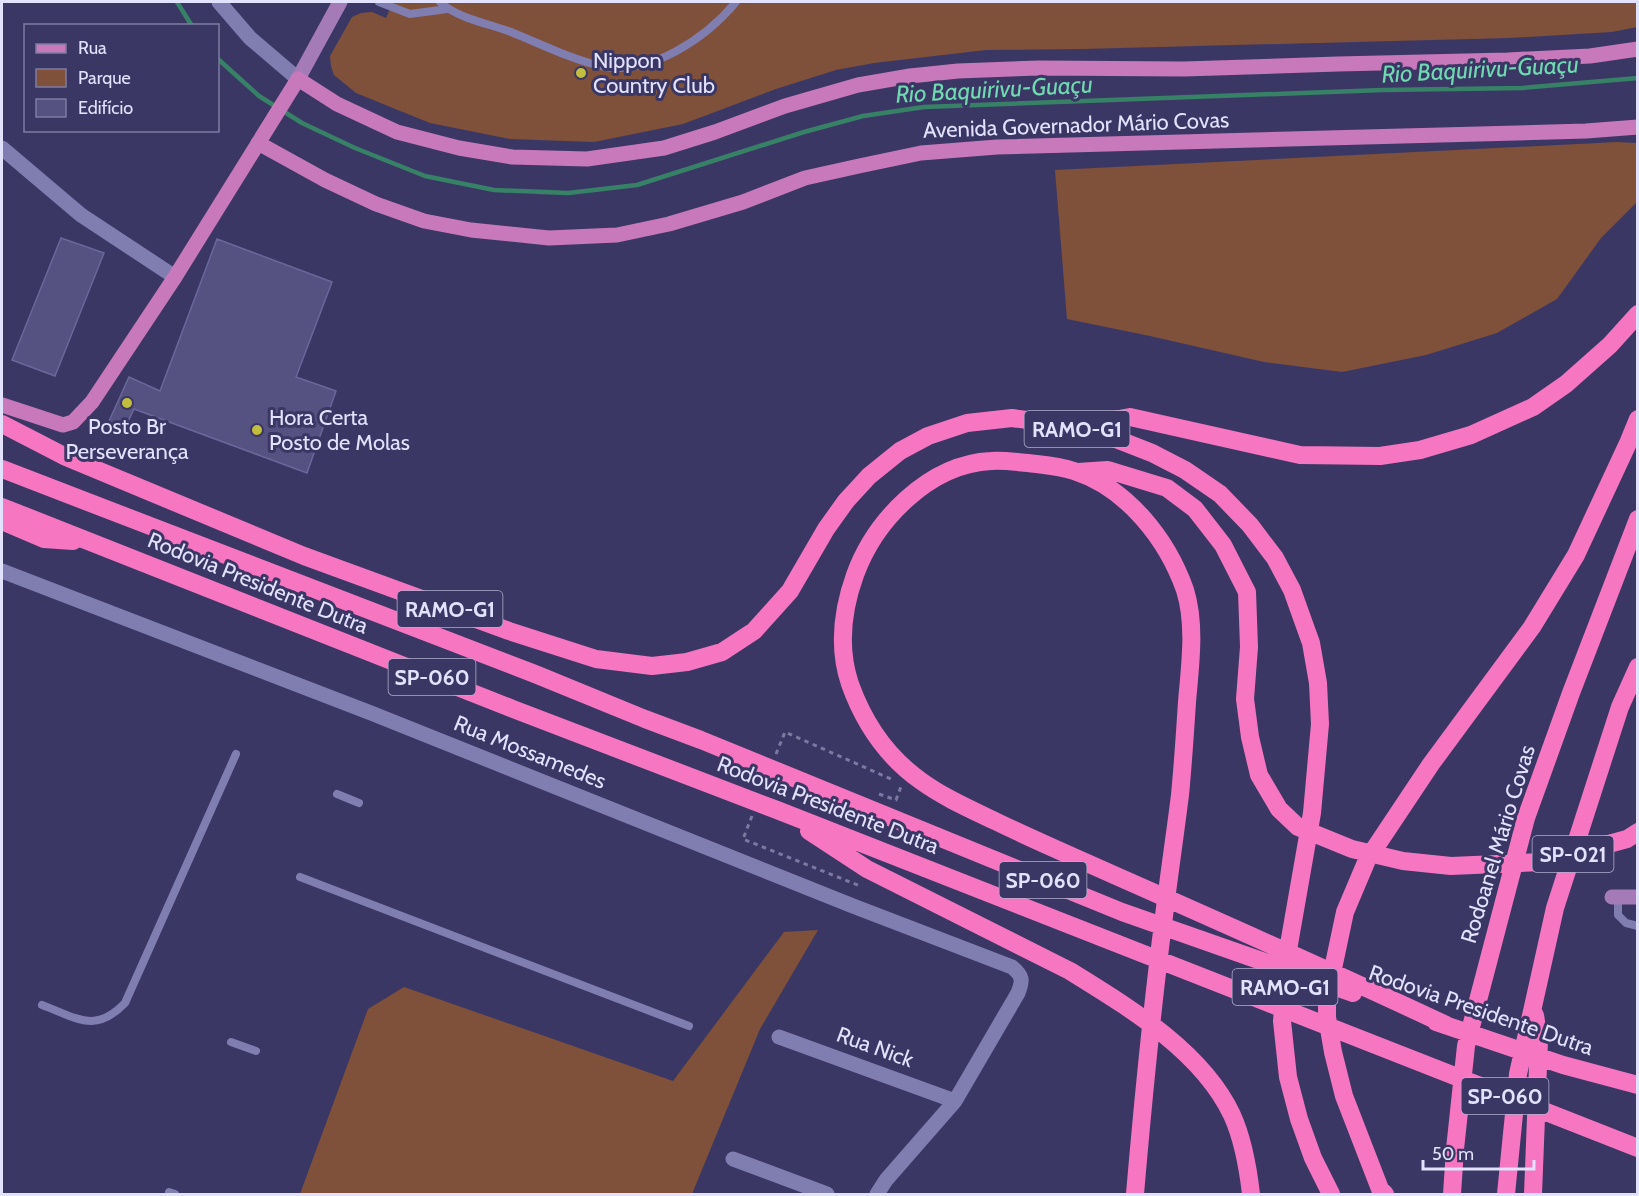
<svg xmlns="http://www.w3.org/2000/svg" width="1639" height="1196" viewBox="0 0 1639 1196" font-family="Cabin,sans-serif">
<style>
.green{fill:#7f513a}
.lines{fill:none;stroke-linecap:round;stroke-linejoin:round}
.stream{stroke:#378267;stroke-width:4.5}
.building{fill:#555282;stroke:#6a679a;stroke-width:1.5}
.path{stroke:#7c79a1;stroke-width:3;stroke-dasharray:4.5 4.5;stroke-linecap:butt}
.lane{stroke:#807db1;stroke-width:8}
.street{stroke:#807db1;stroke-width:15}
.secondary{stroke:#a47bb6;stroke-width:15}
.primary{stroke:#c779bb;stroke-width:15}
.highway{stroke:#f776c1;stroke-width:18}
.poi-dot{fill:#c3bd3e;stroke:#3b3765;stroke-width:2}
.labels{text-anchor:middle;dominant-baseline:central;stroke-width:6;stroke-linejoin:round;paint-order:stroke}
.shield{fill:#3b3765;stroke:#b0aed0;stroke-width:1.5}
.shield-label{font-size:21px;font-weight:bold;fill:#e2e1fe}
.poi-label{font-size:22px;fill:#e2e1fe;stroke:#3b3765;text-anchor:start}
.street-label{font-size:22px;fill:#e2e1fe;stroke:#3b3765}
.water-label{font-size:24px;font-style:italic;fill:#6fdab1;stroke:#3b3765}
</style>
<rect width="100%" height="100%" fill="#3b3765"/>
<path class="green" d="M393 2H1638L1637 27 1612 32 1509 38 1083 49 986 50 874 63 836 70 776 89 683 124 594 142 510 139 430 123 356 93 334 75 331 66 330 56 352 17 361 13 372 12 386 18Z
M1617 142 1637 143V202L1601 238 1557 299 1497 333 1426 355 1342 372 1264 362 1150 336 1067 319 1055 170Z
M818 930 760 1029 692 1194H300L368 1009 404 987 673 1081 784 932Z"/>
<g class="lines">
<path class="stream" d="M177 2 192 26
M218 59 259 96 302 123 355 148 425 176 494 190 568 193 637 185 804 132 863 116 924 107 1383 90 1522 88 1638 78"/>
</g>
<path class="building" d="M61 238 104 253 55 376 12 360Z
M217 239 332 282 296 377 336 391 307 473 134 409 125 428 109 421 129 377 160 391Z"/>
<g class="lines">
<path class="path" d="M776 754 785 732 891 779
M879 794 896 800 902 784
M752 816 743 839 860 886"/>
<path class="lane" d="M379 2 410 14 447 9
M440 2C456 18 490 24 511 32 541 44 570 59 601 66 650 77 707 37 736 2
M337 794 359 803
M300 877 689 1026
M1618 897V915L1626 923 1638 926
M42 1005C77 1018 95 1034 125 1003L236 754
M231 1042 256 1051
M169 1192 175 1194"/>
<path class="street" d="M219 2 250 38 298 79
M2 148 81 215 175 277
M2 571 371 713 853 906 1012 967C1023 976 1023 980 1018 993L955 1101 886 1180 877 1194
M779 1037 955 1101
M733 1159 827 1194"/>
<path class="secondary" d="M298 79 340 2
M1612 897H1638"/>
<path class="primary" d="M258 143 325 180 376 204 424 221 471 230 549 238 617 235 669 224 743 202 805 178 859 166 921 153 997 147 1586 131 1638 127
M2 405 63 425 73 422 92 402 175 277 298 79 337 104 397 132 459 148 512 157 587 159 664 148 715 132 785 106 858 85 910 76 958 71 1039 68 1184 69 1338 64 1508 60 1590 56 1638 49"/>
<path class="highway" d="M2 424 66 457 304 556 509 631 596 659 652 666 687 662 722 652 754 631 790 591 826 529 846 501 869 476 900 451 928 436 967 423 1012 418 1057 424 1111 437 1152 453 1185 470 1220 494 1250 525 1275 558 1292 590 1311 643 1318 683 1320 724 1312 813 1288 950 1282 1021 1288 1077 1299 1119 1313 1158 1331 1194
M1080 426 1130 417 1300 455 1380 456 1420 450 1471 435 1533 407 1566 384 1610 345 1638 314
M2 469 535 674 645 719 701 740 1122 912 1353 993
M1078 472 1108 470 1167 488 1195 509 1223 545 1247 592 1249 647 1245 699 1250 737 1259 775 1279 809 1298 827 1352 849 1403 861 1451 866 1543 862 1627 839 1638 832
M2 507 513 709 777 810 1638 1148
M2 521 44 539 73 541
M809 831 867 869 1070 971C1128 1007 1202 1051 1232 1115 1243 1139 1248 1168 1251 1194
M1436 1022 1563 1065 1638 1085
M1135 1194C1143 1101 1152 1008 1164 916 1169 875 1175 835 1180 795 1183 764 1185 733 1187 702 1190 666 1196 625 1185 590 1167 539 1127 488 1074 471 1059 466 1044 465 1028 463 1016 462 1003 460 991 461 929 464 875 520 855 575 842 611 838 648 850 684 864 723 887 757 921 781 943 797 970 809 995 821 1034 840 1074 857 1114 875 1225 924 1336 973 1446 1025
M1385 1194 1380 1189 1344 1096 1333 1052 1327 1017V997L1345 912 1367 860 1431 764 1532 627 1576 555 1629 441 1638 419
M1452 1194 1455 1149 1466 1046 1526 818 1571 693 1638 519
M1506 1194 1518 1074 1555 908 1620 707 1638 667
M1533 1194 1539 1041 1535 1015"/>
</g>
<g class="poi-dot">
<circle cx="581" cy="73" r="6"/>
<circle cx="127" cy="403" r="6"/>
<circle cx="257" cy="430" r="6"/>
</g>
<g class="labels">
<g class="shield">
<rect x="1024.5" y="411" width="105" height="36" rx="4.5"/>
<rect x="397.5" y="591" width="105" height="36" rx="4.5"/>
<rect x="388.5" y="659" width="87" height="36" rx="4.5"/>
<rect x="1532.5" y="836" width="81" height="36" rx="4.5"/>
<rect x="999.5" y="862" width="87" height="36" rx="4.5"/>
<rect x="1232.5" y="969" width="105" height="36" rx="4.5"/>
<rect x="1461.5" y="1078" width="87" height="36" rx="4.5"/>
</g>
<g class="shield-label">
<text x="1077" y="429">RAMO-G1</text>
<text x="450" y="609">RAMO-G1</text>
<text x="432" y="677">SP-060</text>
<text x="1573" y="854">SP-021</text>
<text x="1043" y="880">SP-060</text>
<text x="1285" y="987">RAMO-G1</text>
<text x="1505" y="1096">SP-060</text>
</g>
<g class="poi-label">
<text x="593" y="60">Nippon<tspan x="593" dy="25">Country Club</tspan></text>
<text x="269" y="417">Hora Certa<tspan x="269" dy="25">Posto de Molas</tspan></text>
<text x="127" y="426" text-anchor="middle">Posto Br<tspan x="127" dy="25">Perseverança</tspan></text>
</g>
<g class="street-label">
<text transform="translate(1076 125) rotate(-2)">Avenida Governador Mário Covas</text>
<text transform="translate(258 583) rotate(22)">Rodovia Presidente Dutra</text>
<text transform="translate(530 752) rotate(22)">Rua Mossamedes</text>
<text transform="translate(828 805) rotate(21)">Rodovia Presidente Dutra</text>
<text transform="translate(1498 844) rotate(-73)">Rodoanel Mário Covas</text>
<text transform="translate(1481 1010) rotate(19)">Rodovia Presidente Dutra</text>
<text transform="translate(875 1047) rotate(20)">Rua Nick</text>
</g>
<g class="water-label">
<text transform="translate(1480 69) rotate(-3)">Rio Baquirivu-Guaçu</text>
<text transform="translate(994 89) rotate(-3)">Rio Baquirivu-Guaçu</text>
</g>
</g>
<rect width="1639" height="1196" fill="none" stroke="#e2e1fe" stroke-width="6"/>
<rect x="24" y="24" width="195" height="108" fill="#3b3765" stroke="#7e7ba2" stroke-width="1.5"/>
<rect x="36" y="44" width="30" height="9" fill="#c779bb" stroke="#7e7ba2" stroke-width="1.5"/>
<text x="78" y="54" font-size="18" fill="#e2e1fe">Rua</text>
<rect x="36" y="69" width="30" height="18" fill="#7f513a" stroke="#7e7ba2" stroke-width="1.5"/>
<text x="78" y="84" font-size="18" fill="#e2e1fe">Parque</text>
<rect x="36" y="99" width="30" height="18" fill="#555282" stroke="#7e7ba2" stroke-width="1.5"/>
<text x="78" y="114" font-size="18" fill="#e2e1fe">Edifício</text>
<path d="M1423 1160v9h111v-9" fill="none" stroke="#e2e1fe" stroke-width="3"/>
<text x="1432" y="1160" font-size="18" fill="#e2e1fe" stroke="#3b3765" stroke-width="4.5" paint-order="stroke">50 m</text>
</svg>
